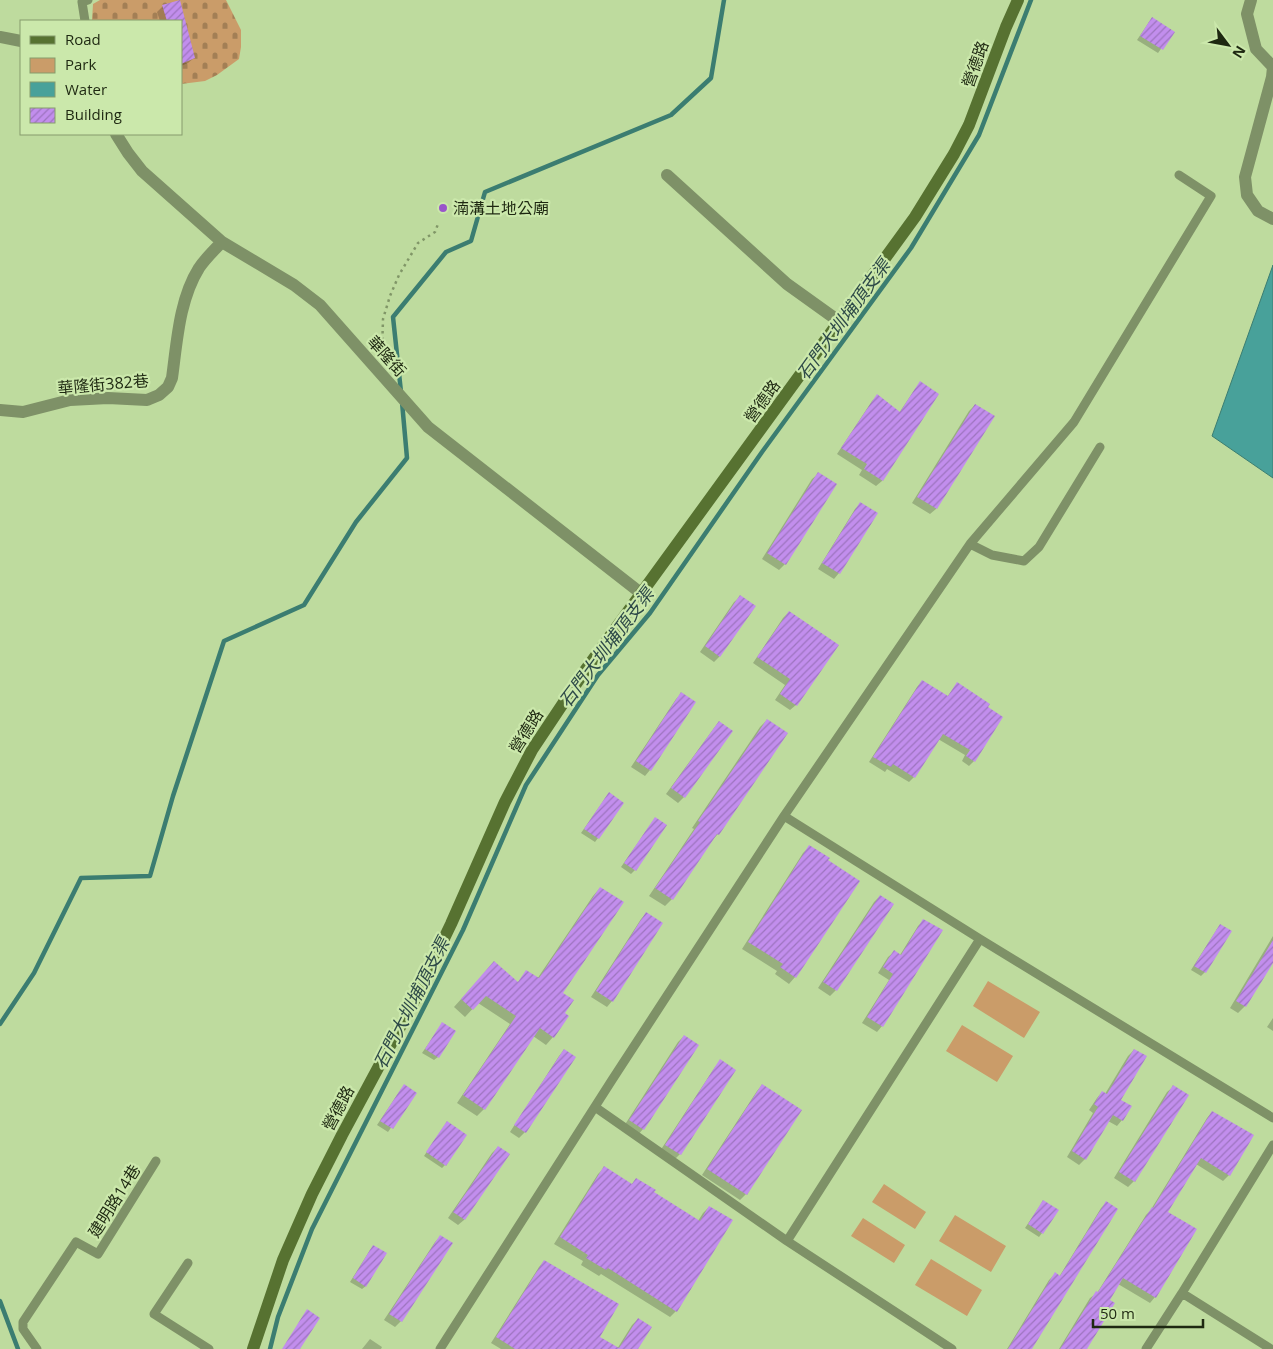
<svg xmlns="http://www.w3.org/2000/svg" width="1273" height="1349" viewBox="0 0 1273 1349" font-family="'Open Sans','Noto Sans TC',sans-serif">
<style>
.green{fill:#ca9c69}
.cemetery{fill:url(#cemetery-stones)}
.water{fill:#48a19a;stroke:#3b7d71}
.shadow{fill:#0003}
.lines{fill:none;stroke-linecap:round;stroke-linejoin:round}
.stream{stroke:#3b7d71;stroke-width:4.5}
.building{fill:url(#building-hatch)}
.path{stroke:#809667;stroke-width:2.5;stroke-dasharray:2.5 4;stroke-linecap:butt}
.lane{stroke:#7e9167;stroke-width:9}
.street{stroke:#7e9167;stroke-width:12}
.secondary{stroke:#577231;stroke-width:12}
.poi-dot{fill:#9955ca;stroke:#cbe8ab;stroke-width:2}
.labels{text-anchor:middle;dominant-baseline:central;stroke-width:4.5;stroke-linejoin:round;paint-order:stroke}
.street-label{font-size:16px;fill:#1e2811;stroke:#cbe8ab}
.poi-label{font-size:16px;fill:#1e2811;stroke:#cbe8ab;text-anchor:start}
.water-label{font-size:18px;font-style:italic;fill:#2e4a48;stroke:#cbe8ab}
</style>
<defs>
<pattern id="cemetery-stones" width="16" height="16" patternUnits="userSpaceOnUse" patternTransform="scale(1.25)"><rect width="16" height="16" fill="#ca9c69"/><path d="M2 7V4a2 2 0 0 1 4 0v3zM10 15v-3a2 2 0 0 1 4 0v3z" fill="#a37f55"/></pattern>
<pattern id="building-hatch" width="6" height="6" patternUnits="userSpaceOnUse" patternTransform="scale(1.25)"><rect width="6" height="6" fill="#c28eed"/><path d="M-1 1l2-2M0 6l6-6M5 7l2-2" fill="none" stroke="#9d74bf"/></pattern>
</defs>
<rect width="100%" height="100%" fill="#bedb9e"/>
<path class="green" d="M988 981 1040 1012 1024 1038 973 1006Z
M962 1025 1013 1056 997 1082 946 1051Z
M884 1184 926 1212 915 1229 872 1202Z
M955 1215 1006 1246 991 1272 939 1241Z
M863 1218 905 1245 894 1263 851 1236Z
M931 1259 982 1290 967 1316 915 1285Z"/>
<path class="cemetery" d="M100 0H226L241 30V47L239 59 217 75 205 81 181 84V21H92L93 4Z"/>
<path class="water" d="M1273 265V478L1212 436Z"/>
<path class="shadow" d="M179 2 194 58 188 63 181 66V21H160L157 12 163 6Z
M1149 22 1173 32 1158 53 1137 40Z
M920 383 938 394 882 481 876 486 859 475 862 470 837 454 872 401 878 395 899 413 915 389Z
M975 405 993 416 936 509 930 514 912 503 969 411Z
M818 474 785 564 779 570 762 559 812 479Z
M861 503 839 573 834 579 818 569 855 509Z
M740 597 720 656 714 662 700 652 734 602Z
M789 612 796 705 790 710 775 700 785 685 753 663 783 618Z
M922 681 947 697 957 684 974 761 969 766 962 761 965 755 938 739 914 777 909 782 887 769 885 772 869 762 917 687Z
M681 694 650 770 645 776 631 767 676 699Z
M767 720 718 834 711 841 672 899 665 906 649 896 694 829 692 828 760 727Z
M719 722 731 731 684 797 678 803 666 794 714 728Z
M606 797 598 838 595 842 581 833Z
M655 818 635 870 631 874 621 867Z
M809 847 795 977 789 984 775 974 777 971 742 949 803 853Z
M600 888 562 993 564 1013 553 1037 546 1045 533 1036 484 1109 477 1116 457 1103 510 1024 478 1003 465 1017 454 1007 487 970 517 983 527 972 537 979 593 896Z
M880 896 892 904 836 990 830 996 818 988 874 902Z
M646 914 612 1001 607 1007 591 997 641 919Z
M924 920 882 1026 877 1032 862 1023 889 980 878 973 888 957 894 952 900 955 918 926Z
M1217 929 1230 932 1205 972 1201 976 1191 970Z
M1273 936V961L1245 1006 1238 1013 1230 1008Z
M1273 1018V1031L1267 1027Z
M442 1024 438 1057 434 1060 422 1053Z
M684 1036 643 1129 638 1135 624 1126 678 1042Z
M564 1050 574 1057 525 1132 519 1138 510 1132 559 1056Z
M1134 1050 1119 1100 1122 1120 1117 1126 1108 1121 1085 1159 1079 1165 1067 1157 1093 1113 1089 1110 1097 1098 1102 1092 1105 1094 1128 1056Z
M720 1061 680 1154 674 1160 660 1151 715 1067Z
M762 1085 800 1110 746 1194 740 1200 702 1175 757 1091Z
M1173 1087 1134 1181 1128 1187 1114 1178 1167 1092Z
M401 1089 415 1093 388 1132 377 1125Z
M1212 1112 1229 1175 1223 1181 1196 1164 1166 1213 1155 1297 1150 1303 1118 1284 1108 1300 1086 1349H1059L1090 1298 1097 1293 1146 1215 1150 1211 1207 1118Z
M444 1126 445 1165 442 1168 424 1156Z
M498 1147 508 1154 464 1220 458 1225 448 1218 492 1153Z
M604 1168 631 1185 636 1179 652 1193 698 1221 703 1213 709 1207 676 1311 670 1317 601 1274 599 1276 581 1265 583 1261 554 1244 598 1174Z
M1043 1201 1042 1233 1039 1237 1025 1228Z
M1106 1203 1031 1349H1007L1049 1280 1055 1274 1059 1277 1101 1208Z
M441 1236 451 1244 401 1321 395 1327 384 1320 435 1242Z
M374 1246 366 1286 362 1289 350 1282 370 1250Z
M544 1261 598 1337 617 1349 632 1325 638 1319 637 1349H501L491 1343 539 1267Z
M370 1339 382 1347 381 1349H362Z"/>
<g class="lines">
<path class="stream" d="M401 392 393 317 446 252 471 241 485 192 671 115 711 78 724 0
M0 1024 34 973 81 878 150 876 173 796 224 641 304 605 356 522 407 458 402 402
M0 1301 18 1349
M270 1349 278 1317 312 1229 463 930 526 785 598 675 650 613 762 452 911 248 979 135 1031 0"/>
</g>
<path class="building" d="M180 0 195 58 181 64V21H167L162 5Z
M1152 17 1175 32 1163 50 1140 36Z
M920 381 939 394 883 481 864 469 867 464 841 448 877 394 900 412Z
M975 404 995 416 937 509 917 497Z
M818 472 837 484 786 565 767 553Z
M860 502 878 513 840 574 822 563Z
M740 595 756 606 720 657 705 646Z
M789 611 839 645 797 706 780 694 790 679 757 657Z
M922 680 948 696 957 682 990 704 988 707 1003 717 975 762 966 756 970 750 943 734 915 778 893 764 891 767 873 757Z
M681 692 696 702 651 771 636 761Z
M767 719 788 733 719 835 717 834 673 900 655 888 700 822 698 821Z
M719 721 733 731 685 798 671 788Z
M609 792 624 803 599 839 584 829Z
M655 817 667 825 636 871 624 863Z
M809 845 830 858 828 860 860 881 796 978 780 967 783 964 748 942Z
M600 887 624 902 563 993 574 1000 565 1013 569 1016 554 1038 540 1028 485 1110 463 1095 516 1016 486 996 473 1010 461 999 494 961 518 982 526 970 539 978Z
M880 895 894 904 837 991 823 982Z
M646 912 663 923 613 1002 596 991Z
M923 919 943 930 883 1027 867 1017 893 974 883 967 894 950 901 955Z
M1220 924 1232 931 1206 973 1194 966Z
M1273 940V963L1246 1007 1236 1001Z
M442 1022 456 1031 439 1058 425 1049Z
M684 1035 699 1045 644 1130 629 1120Z
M564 1049 576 1057 526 1133 514 1125Z
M1134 1049 1147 1056 1121 1100 1132 1106 1123 1121 1113 1115 1086 1160 1072 1151 1098 1107 1094 1104 1102 1091 1107 1094Z
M720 1059 736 1070 681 1155 665 1145Z
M404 1084 417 1093 393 1129 380 1121Z
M762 1084 802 1110 747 1195 707 1169Z
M1173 1085 1189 1095 1135 1182 1119 1172Z
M1212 1111 1254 1135 1230 1176 1201 1158 1168 1212 1197 1229 1156 1298 1123 1278 1110 1300 1115 1303 1087 1349H1060L1096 1291 1098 1292 1152 1207 1153 1208Z
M447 1121 467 1135 446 1166 426 1152Z
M498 1146 510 1154 465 1220 453 1212Z
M604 1166 632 1184 636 1178 656 1190 654 1192 700 1221 709 1206 733 1220 677 1312 608 1268 606 1270 586 1258 588 1255 560 1237Z
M1043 1200 1059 1210 1043 1234 1028 1224Z
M1106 1201 1118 1209 1032 1349H1008L1055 1272 1060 1276Z
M440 1235 453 1243 402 1322 389 1314Z
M373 1245 387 1253 366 1287 353 1278Z
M544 1260 619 1304 600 1337 619 1348 638 1318 652 1327 638 1349H515L496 1337Z
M307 1309 320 1318 300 1349H282Z"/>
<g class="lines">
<path class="path" d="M382 353 383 319 390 296 399 275 418 243 435 232 438 224"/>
<path class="lane" d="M85 21 82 2 88 0
M970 544 992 555 1024 561 1039 547 1100 447
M784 816 980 939 1273 1118
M595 1107 787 1241 952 1349
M787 1241 980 939
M188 1263 154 1314 209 1349
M1182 1293 1273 1145
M37 1349 23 1329V1322L76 1242 98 1254 156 1161
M440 1349 612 1080 784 816 970 544 1074 422 1211 196 1179 175
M1146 1349 1182 1293 1271 1349"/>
<path class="street" d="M1251 0 1247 14 1256 49 1273 67 1272 77 1245 177 1247 195 1258 211 1273 219
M0 37 21 41
M116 134 128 153 142 171 222 242 294 285 320 305 428 427 642 594
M667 175 787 284 840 322
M0 410 23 412 70 400 108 398 147 400 159 395 168 387 172 378C177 342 179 300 199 268 205 259 214 250 222 242"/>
<path class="secondary" d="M253 1349 283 1260 312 1194 342 1135 414 1001 451 924 505 802 532 750 584 672 915 217 954 154 969 125 1006 27 1018 0"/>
</g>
<circle class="poi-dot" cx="443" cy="208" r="5"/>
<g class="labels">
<g class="street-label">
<text transform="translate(975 64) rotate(-70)">營德路</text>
<text transform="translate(387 356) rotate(48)">華隆街</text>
<text transform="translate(103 384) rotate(-5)">華隆街382巷</text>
<text transform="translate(762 401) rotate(-54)">營德路</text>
<text transform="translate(526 731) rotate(-58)">營德路</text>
<text transform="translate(338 1108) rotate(-62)">營德路</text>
<text transform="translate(114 1201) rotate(-58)">建明路14巷</text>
</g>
<g class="poi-label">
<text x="453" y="208">湳溝土地公廟</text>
</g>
<g class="water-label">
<text transform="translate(843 319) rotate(-54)">石門大圳埔頂支渠</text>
<text transform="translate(606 647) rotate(-53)">石門大圳埔頂支渠</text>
<text transform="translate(411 1003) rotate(-63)">石門大圳埔頂支渠</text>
</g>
</g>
<rect x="20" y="20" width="162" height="115" fill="#cbe8ab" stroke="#869b6d"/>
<rect x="30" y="36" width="25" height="8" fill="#577231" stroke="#869b6d"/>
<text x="65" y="45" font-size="15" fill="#1e2811">Road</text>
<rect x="30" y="58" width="25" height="15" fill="#ca9c69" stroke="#869b6d"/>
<text x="65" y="70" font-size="15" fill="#1e2811">Park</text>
<rect x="30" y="82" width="25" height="15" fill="#48a19a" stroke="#869b6d"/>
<text x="65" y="95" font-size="15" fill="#1e2811">Water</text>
<rect x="30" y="108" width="25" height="15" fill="url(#building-hatch)" stroke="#869b6d"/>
<text x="65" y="120" font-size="15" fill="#1e2811">Building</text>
<g transform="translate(1228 45) rotate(122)" stroke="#cbe8ab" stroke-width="4" paint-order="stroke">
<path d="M0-4L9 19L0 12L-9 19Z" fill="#1e2811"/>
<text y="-8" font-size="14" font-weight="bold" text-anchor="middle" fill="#1e2811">N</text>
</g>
<path d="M1093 1319v8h110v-8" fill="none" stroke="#1e2811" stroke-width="2.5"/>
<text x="1100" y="1319" font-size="15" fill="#1e2811" stroke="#cbe8ab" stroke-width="4" paint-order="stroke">50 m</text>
</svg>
